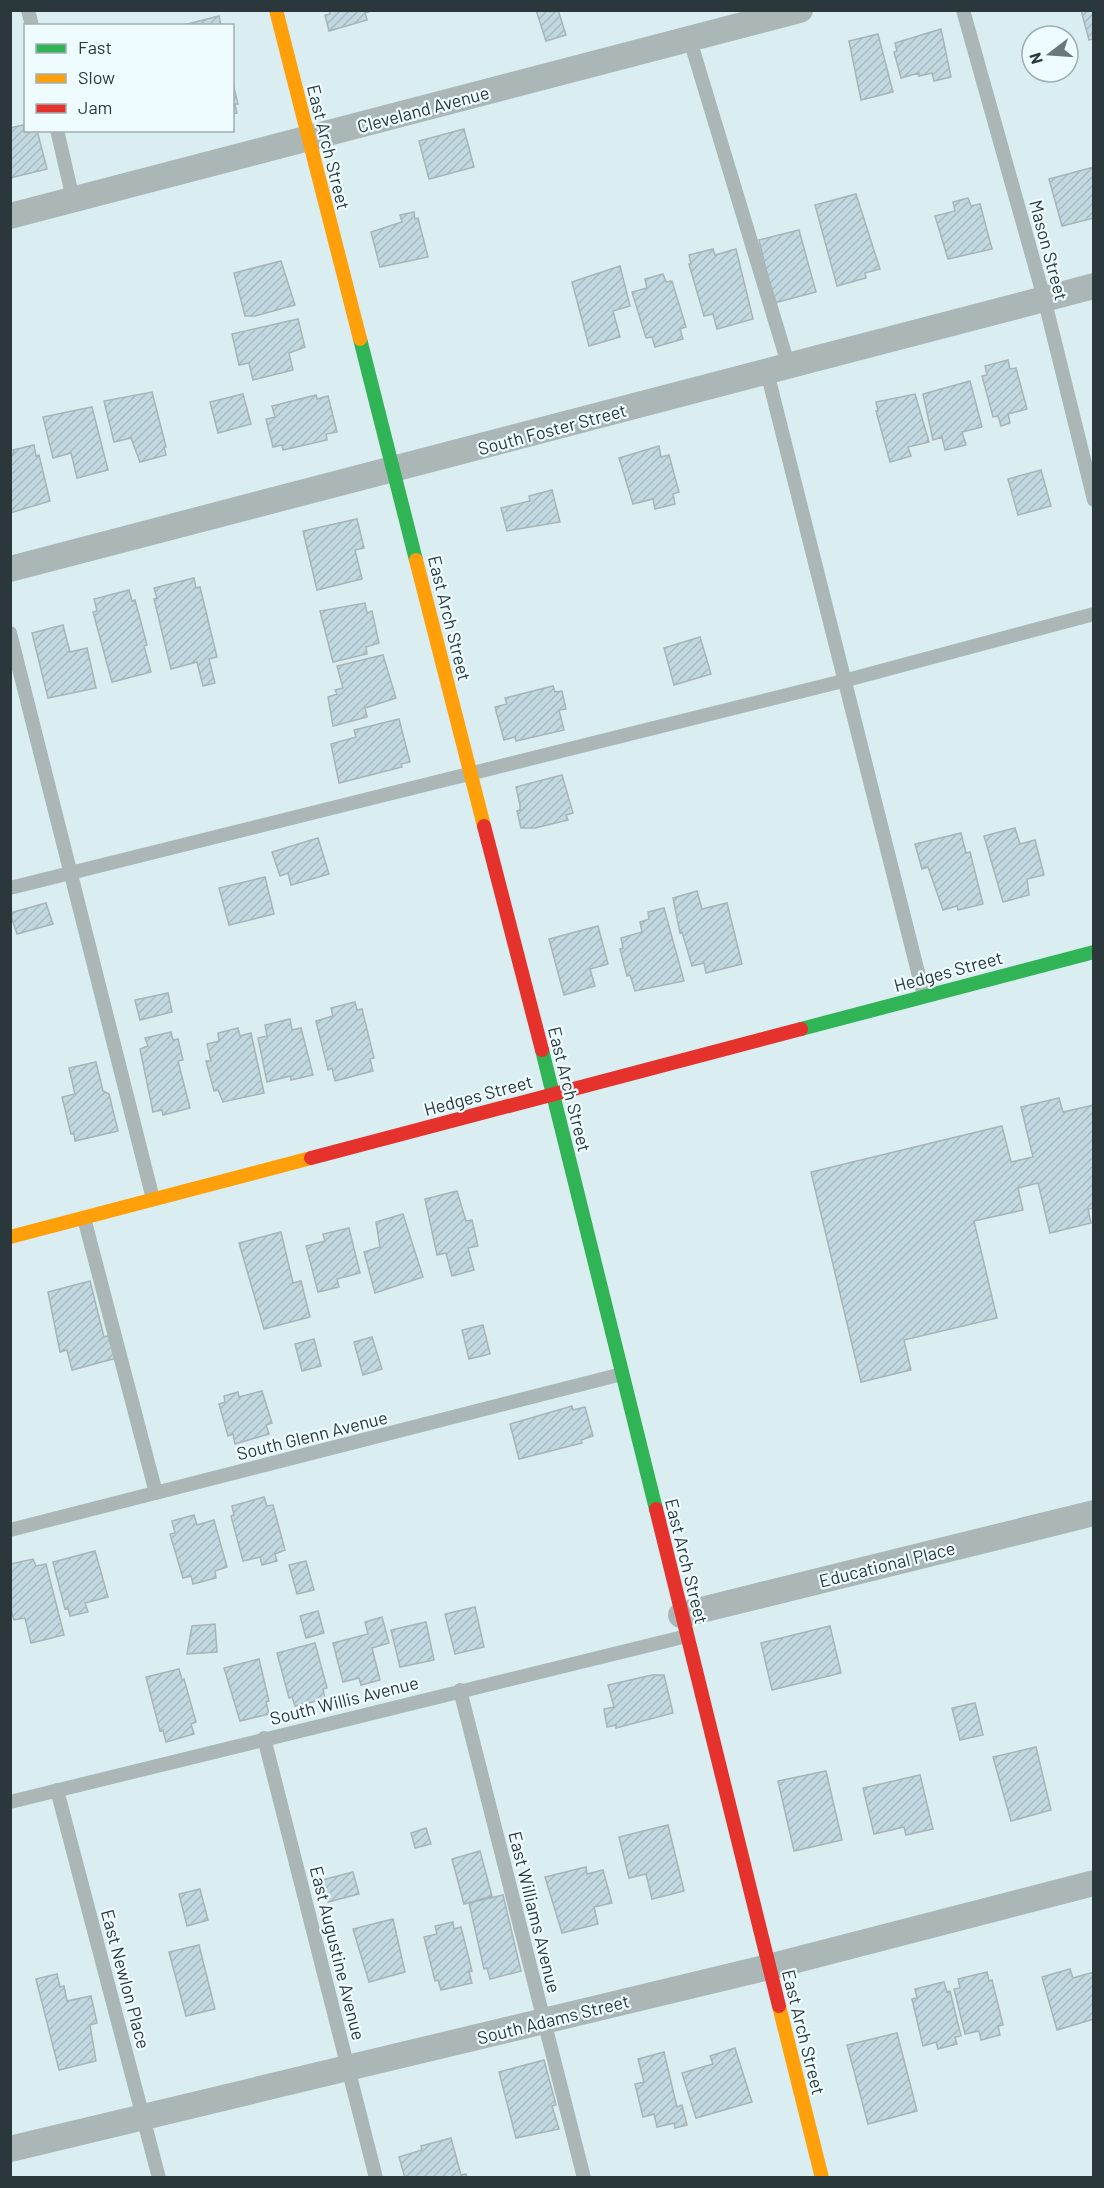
<svg xmlns="http://www.w3.org/2000/svg" width="1104" height="2188" viewBox="0 0 1104 2188" font-family="Barlow,sans-serif">
<style>
.building{fill:url(#building-hatch);stroke:#a7b4b8;stroke-width:1.5}
.lines{fill:none;stroke-linecap:round;stroke-linejoin:round}
.lane{stroke:#aab7b6;stroke-width:14}
.street{stroke:#aab7b6;stroke-width:26}
.fast{stroke:#30b455;stroke-width:14}
.slow{stroke:#ff9f0a;stroke-width:14}
.jam{stroke:#e5322d;stroke-width:14}
.labels{text-anchor:middle;dominant-baseline:central;stroke-width:4.5;stroke-linejoin:round;paint-order:stroke}
.street-label{font-size:18px;fill:#2b383b;stroke:#effcff}
</style>
<defs>
<pattern id="building-hatch" width="6" height="6" patternUnits="userSpaceOnUse" patternTransform="scale(1.5)"><rect width="6" height="6" fill="#c2d8e1"/><path d="M-1 1l2-2M0 6l6-6M5 7l2-2" fill="none" stroke="#a7bac2"/></pattern>
</defs>
<rect width="100%" height="100%" fill="#daedf0"/>
<path class="building" d="M329 10H374L365 13 367 20 329 31 325 15 330 14Z
M536 10H558L566 35 546 41Z
M1081 10H1094V39L1089 40Z
M219 16 221 26H180Z
M941 29 951 77 934 81 932 73 919 76V73L901 78 894 52 897 51 895 43Z
M878 34 893 92 861 100 849 41Z
M232 80 238 104H235L237 113 232 114Z
M23 125 25 132 37 130 47 169 10 178V128Z
M464 129 474 167 429 179 419 141Z
M1094 167V218L1062 226 1049 179Z
M856 194 880 269 865 273 866 278 837 286 815 205Z
M968 198 971 206 980 204 992 249 948 259 935 216 955 211 953 202Z
M414 212 415 219 418 218 428 257 380 267 371 232 402 222 400 215Z
M799 230 816 292 774 303 759 240Z
M713 249 715 255 736 249 753 319 717 329 713 314 704 316 689 264H691L689 255Z
M281 261 295 305 255 316H245L234 273Z
M620 266 630 306 613 311 620 337 589 346 572 282Z
M663 274 666 282 672 281 686 327 680 329 683 339 655 347 652 337 646 338 632 292 647 288 645 279Z
M298 319 305 347 289 353 293 370 253 380 249 363 239 365 232 334Z
M1008 360 1010 369 1016 368 1027 409 1008 414 1010 423 1001 426 998 416 993 417 982 376 987 375 985 366Z
M970 381 982 427 962 432 966 445 945 450 942 437 933 440 923 394Z
M152 392 166 447H164L166 455 140 462 131 438 114 442 104 401Z
M243 394 251 424 218 433 210 402Z
M915 394 929 442 908 447 911 456 890 462 876 411H878L876 402Z
M316 395 317 399 328 396 337 432 326 434 327 440 283 450 282 445 273 447 266 419 275 417 272 406Z
M92 407 108 470 77 478 71 453 53 458 43 417Z
M34 445 36 456 39 455 50 501 10 513V454L14 453 13 450Z
M659 446 661 457 669 455 679 492 673 494 675 504 655 509 653 499 633 504 619 458Z
M1041 470 1051 506 1018 515 1008 479Z
M552 490 560 522 507 531 501 508 530 501 529 496Z
M357 519 364 548 355 550 362 579 317 590 303 531Z
M194 578 196 588 200 587 217 657 209 659 215 683 203 686 197 662 171 669 154 599 157 598 154 588Z
M129 590 132 601 135 600 147 645 144 646 151 672 112 682 93 612 97 611 94 599Z
M365 603 367 613 372 611 379 643 366 647 367 654 333 662 320 611Z
M63 625 70 652 87 648 96 688 48 698 32 633Z
M700 637 711 674 674 685 664 648Z
M383 655 396 698 365 708 367 717 333 726 328 697 337 694 335 690 343 688 337 666Z
M553 686 555 692 562 691 566 709 559 710 564 730 516 741 515 737 504 740 495 707 507 704 505 698Z
M399 719 410 762 401 764 402 767 339 783 331 744 356 737 354 730Z
M562 775 573 813 566 815 568 820 535 828H521L517 811 520 810V805L516 787Z
M1015 828 1020 844 1035 840 1044 875 1027 879 1029 895 1003 902 984 836Z
M961 833 966 853 970 852 983 904 958 910 957 906 943 910 928 867 922 869 915 844Z
M318 838 329 874 291 885 288 873 280 876 272 852Z
M265 877 274 914 229 925 219 888Z
M697 891 702 909 727 903 742 964 706 973 704 963 692 966 682 932 680 933 673 898Z
M46 903 53 924 17 934 10 913Z
M664 908 684 981 635 991 630 975 627 976 620 949 623 948 621 938 642 932 640 922 649 919 648 912Z
M598 926 608 964 590 969 595 986 564 995 549 939Z
M168 993 172 1012 140 1020 135 1000Z
M355 1002 357 1010 362 1009 374 1058 370 1059 373 1071 335 1081 332 1068 328 1070 316 1021 333 1016 331 1008Z
M290 1019 292 1030 301 1028 313 1075 291 1080 290 1076 267 1082 258 1038 267 1036 265 1025Z
M238 1028 240 1036 251 1033 264 1093 223 1102 218 1090 214 1091 206 1061H211L207 1044 219 1041 218 1033Z
M171 1032 173 1040 178 1039 183 1060 178 1061 190 1108 163 1115 162 1110 153 1112 140 1049 148 1046 145 1038Z
M96 1062 103 1091 109 1094 118 1131 75 1141 74 1134H71L62 1097 75 1094 69 1068Z
M1059 1098 1063 1112 1094 1105V1208L1088 1209 1091 1223 1050 1233 1038 1183 1018 1188 1023 1210 974 1221 997 1318 904 1340 911 1370 861 1382 811 1172 1002 1126 1011 1162 1033 1157 1021 1107Z
M457 1191 466 1221 472 1220 478 1246 468 1248 474 1270 452 1276 446 1253 437 1255 425 1199Z
M403 1214 423 1277 375 1293 364 1252 380 1247 376 1222Z
M349 1228 360 1273 337 1279 339 1287 318 1292 306 1246 325 1241 323 1234Z
M281 1232 293 1283 301 1281 310 1317 264 1329 239 1243Z
M90 1281 104 1337 111 1335 117 1358 72 1370 67 1350 60 1352 48 1292Z
M483 1325 490 1354 469 1359 462 1330Z
M372 1337 382 1369 363 1375 354 1342Z
M314 1339 321 1366 302 1371 295 1344Z
M262 1391 272 1423 266 1425 269 1434 235 1444 233 1434 228 1436 219 1404 225 1402 224 1396 238 1392 239 1397Z
M572 1406 573 1410 585 1407 593 1436 581 1440 582 1443 519 1459 510 1424Z
M264 1497 267 1506 273 1505 285 1550 275 1554 277 1561 262 1565 260 1557 243 1561 231 1516 234 1515 232 1506Z
M194 1515 197 1525 214 1520 227 1567 215 1571 216 1578 193 1584 191 1576 183 1578 170 1534 175 1533 172 1521Z
M95 1551 108 1597 85 1603 88 1612 70 1616 68 1608 65 1609 53 1562Z
M33 1559 36 1566 46 1564 64 1635 31 1643 25 1618 14 1620 10 1607V1564Z
M306 1561 314 1590 297 1594 289 1565Z
M475 1607 484 1647 455 1654 445 1614Z
M318 1611 324 1633 306 1638 300 1616Z
M382 1617 389 1643 372 1648 380 1680 361 1685 359 1678 343 1682 333 1643 368 1634 365 1622Z
M426 1622 434 1660 400 1667 391 1630Z
M215 1624 217 1652 187 1654 192 1626Z
M830 1626 841 1673 772 1690 761 1643Z
M315 1643 327 1688 323 1689 325 1699 295 1706 292 1697 289 1698 277 1653Z
M259 1659 269 1701 266 1702 269 1714 240 1721 224 1668Z
M179 1669 182 1680 184 1679 196 1722 191 1724 194 1734 166 1742 163 1730 160 1731 146 1677Z
M652 1675H664L673 1713 616 1728V1725L607 1727 604 1709 614 1707 608 1685Z
M975 1703 983 1735 960 1740 952 1708Z
M1036 1747 1051 1810 1011 1821 993 1757Z
M826 1771 842 1840 794 1851 778 1781Z
M920 1775 933 1829 906 1835 904 1827 874 1834 863 1788Z
M668 1825 684 1891 652 1899 646 1874 629 1878 619 1837Z
M426 1828 431 1844 415 1848 411 1833Z
M480 1851 492 1896 464 1904 452 1859Z
M586 1867 587 1874 603 1870 612 1903 594 1907 598 1924 562 1933 545 1877Z
M353 1872 359 1894 328 1902 322 1880Z
M200 1889 208 1920 187 1926 179 1894Z
M503 1895 521 1971 490 1979 487 1968 484 1969 469 1903Z
M393 1919 405 1972 369 1982 353 1929Z
M453 1922 454 1929 461 1927 472 1971 469 1972 472 1983 441 1990 438 1980 435 1981 424 1937 437 1934 435 1926Z
M199 1945 215 2009 186 2016 169 1952Z
M1070 1969 1073 1978 1094 1972V2019L1057 2030 1042 1977Z
M987 1972 989 1981 992 1980 1003 2025 998 2026 1000 2035 981 2040 979 2031 965 2034 954 1989 960 1988 958 1979Z
M57 1974 60 1987 64 1986 67 2001 91 1996 97 2023 90 2025 96 2061 59 2070 36 1979Z
M944 1982 947 1992 950 1991 961 2036 955 2037 957 2044 938 2049 936 2042 923 2046 912 1999 917 1998 915 1989Z
M897 2033 917 2111 868 2124 847 2045Z
M735 2048 752 2102 696 2118 682 2073 713 2064 710 2056Z
M664 2052 677 2107 682 2105 687 2125 675 2128 674 2123 657 2127 654 2114 643 2117 635 2084 644 2082 638 2059Z
M544 2060 556 2105 552 2106 559 2129 516 2138 499 2072Z
M451 2138 461 2175 466 2174 467 2178H405L399 2157 422 2150 421 2146Z"/>
<g class="lines">
<path class="lane" d="M28 10 32 26
M963 10 1044 298 1094 500
M690 40 789 367
M57 130 73 199
M767 372 924 996
M10 633 153 1199
M10 888 847 680 1094 614
M84 1218 156 1493
M10 1530 622 1374
M460 1690 584 2178
M264 1738 376 2178
M57 1790 159 2178
M10 1802 687 1636"/>
<path class="street" d="M10 216 800 10
M10 569 1094 286
M681 1615 1094 1513
M10 2149 769 1967 1094 1883"/>
<path class="fast" d="M360 339 416 560
M801 1029 1094 952
M542 1050 656 1509"/>
<path class="slow" d="M276 10 360 339
M416 560 484 826
M10 1237 311 1158
M779 2006 822 2178"/>
<path class="jam" d="M484 826 542 1050
M311 1158 801 1029
M656 1509 779 2006"/>
</g>
<g class="labels">
<g class="street-label">
<text transform="translate(423 109) rotate(-15)">Cleveland Avenue</text>
<text transform="translate(329 147) rotate(76)">East Arch Street</text>
<text transform="translate(1049 250) rotate(75)">Mason Street</text>
<text transform="translate(552 429) rotate(-15)">South Foster Street</text>
<text transform="translate(450 618) rotate(76)">East Arch Street</text>
<text transform="translate(948 971) rotate(-15)">Hedges Street</text>
<text transform="translate(570 1089) rotate(76)">East Arch Street</text>
<text transform="translate(478 1095) rotate(-15)">Hedges Street</text>
<text transform="translate(312 1435) rotate(-14)">South Glenn Avenue</text>
<text transform="translate(687 1561) rotate(76)">East Arch Street</text>
<text transform="translate(887 1564) rotate(-14)">Educational Place</text>
<text transform="translate(344 1700) rotate(-14)">South Willis Avenue</text>
<text transform="translate(535 1912) rotate(76)">East Williams Avenue</text>
<text transform="translate(338 1953) rotate(76)">East Augustine Avenue</text>
<text transform="translate(126 1979) rotate(75)">East Newlon Place</text>
<text transform="translate(553 2019) rotate(-14)">South Adams Street</text>
<text transform="translate(804 2032) rotate(76)">East Arch Street</text>
</g>
</g>
<rect width="1104" height="2188" fill="none" stroke="#2b383b" stroke-width="24"/>
<rect x="24" y="24" width="210" height="108" fill="#effcff" stroke="#a1aeb1" stroke-width="1.5"/>
<rect x="36" y="44" width="30" height="9" fill="#30b455" stroke="#a1aeb1" stroke-width="1.5"/>
<text x="78" y="54" font-size="18" fill="#2b383b">Fast</text>
<rect x="36" y="74" width="30" height="9" fill="#ff9f0a" stroke="#a1aeb1" stroke-width="1.5"/>
<text x="78" y="84" font-size="18" fill="#2b383b">Slow</text>
<rect x="36" y="104" width="30" height="9" fill="#e5322d" stroke="#a1aeb1" stroke-width="1.5"/>
<text x="78" y="114" font-size="18" fill="#2b383b">Jam</text>
<g transform="translate(1050 54) rotate(253)"><circle r="28" fill="#effcff" stroke="#a1aeb1" stroke-width="1.5"/>
<path d="M0-4.5L10 22L0 15L-10 22Z" fill="#68777a"/>
<text y="-9" font-size="16" font-weight="bold" text-anchor="middle" fill="#2b383b">N</text>
</g>
</svg>
